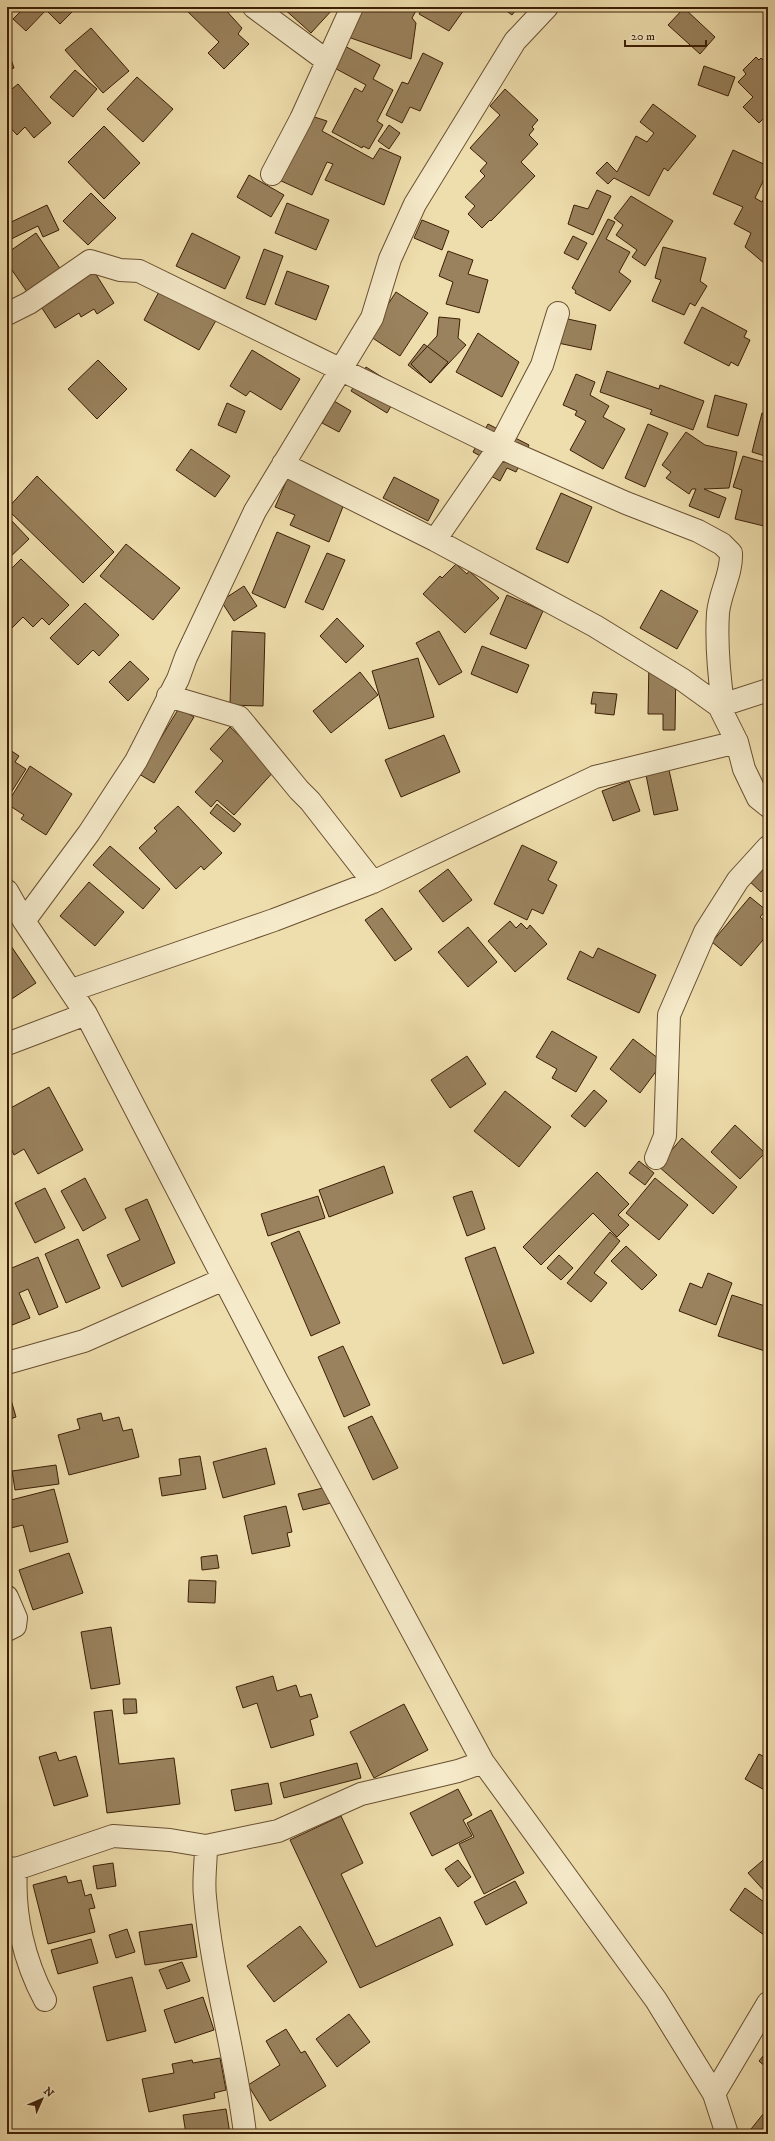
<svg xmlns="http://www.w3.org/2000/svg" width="775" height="2141" viewBox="0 0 775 2141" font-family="'IM FELL DW Pica',serif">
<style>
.building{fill:#99825d;stroke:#3c1f06}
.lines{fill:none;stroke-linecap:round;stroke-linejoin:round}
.street-casing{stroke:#694f30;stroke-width:24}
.street{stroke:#f5eaca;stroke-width:22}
</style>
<rect width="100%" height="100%" fill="#efdead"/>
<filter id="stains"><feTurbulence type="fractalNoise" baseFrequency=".005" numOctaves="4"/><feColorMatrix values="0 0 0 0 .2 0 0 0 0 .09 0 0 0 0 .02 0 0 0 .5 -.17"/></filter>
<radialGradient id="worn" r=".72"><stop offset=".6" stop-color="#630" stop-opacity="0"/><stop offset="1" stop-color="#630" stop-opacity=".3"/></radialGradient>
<path class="building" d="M25 7H70L74 10 60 24 46 10 26 31 13 19Z
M187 7H223L242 28 238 34 249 44 224 69 208 53 219 42 185 9Z
M282 7H330L333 9 311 33Z
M360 7H418L412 18 416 23 411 59 348 37Z
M423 7H466L449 31 419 14Z
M501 7H518L512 15Z
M684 8 715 37 700 54 668 25Z
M91 28 129 71 103 93 65 50Z
M341 44 380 65 373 79 393 90 377 121 383 125 369 149 363 146 362 148 332 132 355 88 362 92 366 85 329 65Z
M7 48 14 68 7 71Z
M423 53 443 63 420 111 410 107 402 123 386 115 402 82 408 84Z
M756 57 759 60 761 58 768 65V114L759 123 743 107 753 97 738 82 746 74 743 70Z
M704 66 735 77 728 96 698 85Z
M75 70 97 89 73 117 50 97Z
M137 77 173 109 143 142 107 109Z
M18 84 51 123 34 138 25 127 17 135 7 124V93Z
M505 89 538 120 532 127 534 129 529 135 538 144 521 162 535 176 491 221 490 220 482 228 468 214 475 206 465 197 485 176 480 171 487 163 470 148 500 115 490 106Z
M653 104 696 136 668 171 664 168 649 196 614 178 608 184 596 173 607 162 617 172 636 136 647 142 654 133 640 122Z
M308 115 327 121 322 131 373 159 380 148 401 157 384 205 325 180 333 164 327 162 312 195 279 180Z
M389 125 400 133 389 149 378 141Z
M104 126 140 163 104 199 68 162Z
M733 150 768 166V171L755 198 762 202 763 200 768 198V260L765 264 745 247 751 233 734 224 743 207 713 194Z
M249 175 284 195 271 217 237 197Z
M597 190 611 196 593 235 568 224 574 205 588 209Z
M91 193 116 218 88 245 63 221Z
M631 196 673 221 645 266 632 257 637 250 616 235 623 225 614 218Z
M287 203 329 220 316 250 275 233Z
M47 205 59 230 43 237 38 226 7 241V224Z
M608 219 615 222 606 239 630 252 619 272 631 281 610 311 575 293 576 291 572 288Z
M422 220 449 231 442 250 414 238Z
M36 233 65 276 32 299 7 263V253Z
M192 233 240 257 225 289 176 266Z
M573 236 587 243 578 260 564 253Z
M663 247 706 258 700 281 707 286 695 306 690 303 684 315 652 301 661 280 655 278Z
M264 249 283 256 265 305 246 298Z
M448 251 473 260 468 274 488 280 479 313 446 304 453 282 439 276Z
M92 268 114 303 97 314 94 309 81 317 79 313 55 328 38 302Z
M287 271 329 286 316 320 275 304Z
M162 286 218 317 199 350 144 320Z
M396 292 428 313 400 356 368 335Z
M702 307 747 331 744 337 750 340 738 366 731 362 729 366 684 343Z
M439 317 460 319 458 338 466 345 430 383 411 364 437 336Z
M563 318 596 325 591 350 558 343Z
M478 333 519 362 502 397 456 372Z
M424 344 448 362 431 383 408 365Z
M252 350 300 379 281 410 250 391 246 396 230 386Z
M98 360 127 389 97 419 68 389Z
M366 367 401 389 387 413 351 391Z
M607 371 659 389 660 385 704 401 693 430 650 414 652 410 600 392Z
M576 374 595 382 590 395 609 406 603 417 625 429 603 469 570 450 586 421 575 415 577 411 563 405Z
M715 395 747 404 738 436 707 427Z
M334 401 351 411 339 432 322 423Z
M227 403 245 411 236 433 218 425Z
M762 413 768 415V457L752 452Z
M488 424 529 445 516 472 507 468 500 481 478 469 484 458 473 452Z
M648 424 668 433 645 487 625 478Z
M686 432 705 445 737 452 729 488 704 489 726 498 719 518 689 506 696 489H692L689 494 666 478 671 472 662 465Z
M191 449 230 476 215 497 176 470Z
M743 456 768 463V527L735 519 742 490 733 487Z
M289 475 346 499 329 542 290 525 295 515 275 507Z
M37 476 114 552 83 583 7 509Z
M394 477 439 500 428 521 383 498Z
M561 493 592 507 568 563 536 549Z
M10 519 29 539 7 560V521Z
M277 532 310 546 285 608 252 593Z
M126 544 180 588 153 620 100 576Z
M327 553 345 560 323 610 305 602Z
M21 559 69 605 49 625 42 618 33 627 23 617 7 633V573Z
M456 564 467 574 469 571 499 598 465 633 423 594 440 576 442 578Z
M244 586 257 606 234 621 221 601Z
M661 590 698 611 677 649 640 628Z
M507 595 543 611 526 649 490 634Z
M85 603 119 635 99 656 93 650 78 665 50 638Z
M337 618 364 646 346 663 320 636Z
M232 631 265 633 263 706 230 705Z
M439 631 462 672 439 685 416 643Z
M482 646 529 665 517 693 471 674Z
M418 658 434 717 389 729 372 671Z
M130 661 149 679 128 701 109 682Z
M649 661 676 662 675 730H663V714H648Z
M360 672 378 695 331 733 313 711Z
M593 692 617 694 614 715 595 713 596 704H591Z
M179 708 194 717 154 783 139 774Z
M230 727 276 769 234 815 217 800 211 807 195 792 223 761 210 749Z
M444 735 460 772 401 797 385 760Z
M7 748 19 756 15 762 26 769 7 799Z
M30 766 72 794 46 835 21 819 24 815 7 804Z
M669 770 678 810 654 815 646 775Z
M629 781 640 811 613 821 602 791Z
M217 804 241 824 234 832 210 813Z
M178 806 222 853 204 870 201 866 176 889 139 848 157 831 154 828Z
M522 845 557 862 548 880 557 885 543 914 532 909 527 920 494 904Z
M110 846 160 889 143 909 93 865Z
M768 858V885L761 892 748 880Z
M448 869 472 900 443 922 419 891Z
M89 882 124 912 95 946 60 916Z
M750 897 766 910 760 917 768 924V934L741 966 712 942Z
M382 908 412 949 395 961 365 920Z
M510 921 516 928 521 923 527 929 530 925 547 944 515 972 488 941Z
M468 927 497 962 468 987 438 952Z
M7 940 36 983 7 1002Z
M598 948 656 975 639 1013 567 979 580 951 593 958Z
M552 1031 597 1057 576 1092 552 1078 557 1069 536 1057Z
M633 1039 663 1062 640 1093 610 1069Z
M467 1056 486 1084 450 1108 431 1080Z
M49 1087 83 1150 38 1174 24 1149 14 1155 7 1141V1122L9 1121 7 1110Z
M594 1090 607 1101 585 1127 571 1116Z
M505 1091 551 1127 519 1167 474 1131Z
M735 1125 765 1153 740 1179 711 1152Z
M682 1138 737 1187 713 1214 658 1166Z
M639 1161 654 1173 645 1185 629 1173Z
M384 1166 393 1193 329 1217 319 1190Z
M597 1172 629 1204 618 1215 629 1225 617 1237 593 1213 541 1265 523 1247Z
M85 1178 106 1218 83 1231 61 1191Z
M655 1178 688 1205 659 1240 626 1213Z
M45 1188 65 1228 35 1243 15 1203Z
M472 1191 485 1229 467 1236 453 1197Z
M318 1196 325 1218 268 1236 261 1214Z
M147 1199 175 1263 122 1287 107 1255 140 1240 125 1209Z
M299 1231 340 1323 311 1336 271 1243Z
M610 1232 620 1241 594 1273 607 1283 591 1302 567 1283Z
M78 1239 100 1288 66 1303 45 1254Z
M626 1246 657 1275 642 1290 611 1261Z
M495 1247 534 1353 503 1364 465 1258Z
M559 1255 573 1268 561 1280 547 1268Z
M38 1257 58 1307 39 1315 28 1289 19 1293 30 1318 7 1327V1270Z
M708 1273 732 1283 716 1325 679 1311 690 1283 702 1288Z
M732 1295 768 1307V1343L765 1351 718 1336Z
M343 1346 370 1405 344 1417 318 1357Z
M7 1386 16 1417 7 1420Z
M101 1413 103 1421 119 1417 123 1431 132 1429 139 1457 69 1475 58 1435 80 1429 77 1419Z
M372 1416 398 1468 373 1480 348 1427Z
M266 1448 275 1484 223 1498 213 1462Z
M200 1456 206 1489 162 1496 159 1478 181 1475 179 1459Z
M56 1465 59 1484 15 1490 12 1471Z
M327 1487 331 1503 303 1510 298 1494Z
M54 1489 68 1542 30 1552 23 1525 7 1529V1501Z
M286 1506 292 1532 287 1533 290 1546 252 1554 244 1516Z
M69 1553 83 1593 33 1610 19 1570Z
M217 1555 219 1568 202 1570 201 1557Z
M189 1580 216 1581 215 1603 188 1602Z
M111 1627 120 1684 91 1689 81 1632Z
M273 1676 277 1691 296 1685 300 1697 311 1694 318 1717 310 1720 314 1735 271 1748 257 1703 243 1708 236 1687Z
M123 1699H136L137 1713 124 1714Z
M404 1704 428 1750 374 1778 350 1732Z
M112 1710 119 1764 174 1758 180 1804 107 1813 94 1712Z
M56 1752 59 1761 76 1756 88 1796 54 1806 39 1757Z
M759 1754 768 1759V1792L745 1779Z
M357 1763 361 1778 284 1798 280 1783Z
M268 1783 272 1804 235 1811 231 1790Z
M458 1789 472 1815 463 1820 472 1836 432 1856 410 1813Z
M491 1810 524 1873 484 1894 459 1844 474 1837 467 1823Z
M341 1816 363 1863 341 1874 376 1947 440 1917 453 1945 360 1988 290 1840Z
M768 1856V1895L748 1873Z
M458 1860 471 1877 458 1887 445 1869Z
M113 1863 116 1886 97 1889 93 1866Z
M66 1876 68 1883 81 1880 85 1896 91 1894 95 1908 89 1909 95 1932 48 1944 33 1885Z
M515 1881 527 1903 486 1925 474 1902Z
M745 1888 768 1905V1938L730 1910Z
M192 1924 197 1957 145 1965 139 1932Z
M300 1926 327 1962 274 2002 247 1966Z
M127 1929 135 1952 116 1958 109 1935Z
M91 1939 98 1963 58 1974 51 1950Z
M182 1962 190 1981 167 1989 159 1970Z
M132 1977 146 2031 107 2041 93 1987Z
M203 1997 214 2030 175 2043 164 2010Z
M349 2014 370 2042 337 2067 316 2039Z
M286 2029 301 2053 305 2051 326 2086 270 2121 248 2085 280 2065 266 2041Z
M768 2050V2069L759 2061Z
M220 2058 226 2090 214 2093 215 2098 149 2112 142 2079 174 2073 172 2064 192 2060 193 2063Z
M768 2108V2134H747Z
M226 2109 230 2134H186L183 2115Z"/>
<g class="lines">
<defs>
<path id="street" d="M254 7 327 61
M272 174 301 119 352 7
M7 314 29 303 90 261 120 270 139 271 499 447 626 503 698 531 722 544 731 553C732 574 720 592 718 613 716 643 719 675 723 705
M283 464 435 540 595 626 683 680 719 706 737 742 744 769 758 798 768 806
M435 540 499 447 542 365 558 313
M168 696 239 717 299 790 310 801 373 882
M719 706 768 690
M7 891 24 921 86 1014 277 1381 483 1762 656 2000 714 2094 727 2134
M24 921 89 833 136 761 178 679 186 657 255 511 372 318 390 259 415 204 515 41 547 7
M72 990 274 920 373 882 595 777 737 742
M7 1044 86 1014
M656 1158 665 1136 669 1015 705 932 738 880 768 847
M7 1363 84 1341 224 1279
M7 1597 16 1618 15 1626 7 1630
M206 1846C206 1863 203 1881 205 1897 212 1977 236 2054 245 2134
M7 1868 16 1869 113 1836 170 1840 206 1846 278 1831 361 1794 458 1771 483 1762
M16 1869C13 1914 24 1961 45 2000
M714 2094 768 2003"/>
</defs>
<use href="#street" class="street-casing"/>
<use href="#street" class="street"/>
</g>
<rect width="775" height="2141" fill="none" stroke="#efdead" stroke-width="24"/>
<rect x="8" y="8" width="759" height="2125" fill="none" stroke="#3c1f06" stroke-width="2"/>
<rect x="12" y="12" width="751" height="2117" fill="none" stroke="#3c1f06"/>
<g transform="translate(42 2099) rotate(45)" stroke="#f5eaca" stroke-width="3" paint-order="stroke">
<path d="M0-3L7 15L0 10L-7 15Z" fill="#3c1f06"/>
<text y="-6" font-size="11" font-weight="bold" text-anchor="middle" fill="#3c1f06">N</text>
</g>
<path d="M625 40v6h81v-6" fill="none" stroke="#3c1f06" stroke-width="2"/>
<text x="631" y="40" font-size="12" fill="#3c1f06" stroke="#f5eaca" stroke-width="3" paint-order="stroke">20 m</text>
<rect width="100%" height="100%" filter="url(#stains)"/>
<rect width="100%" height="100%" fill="url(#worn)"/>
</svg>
